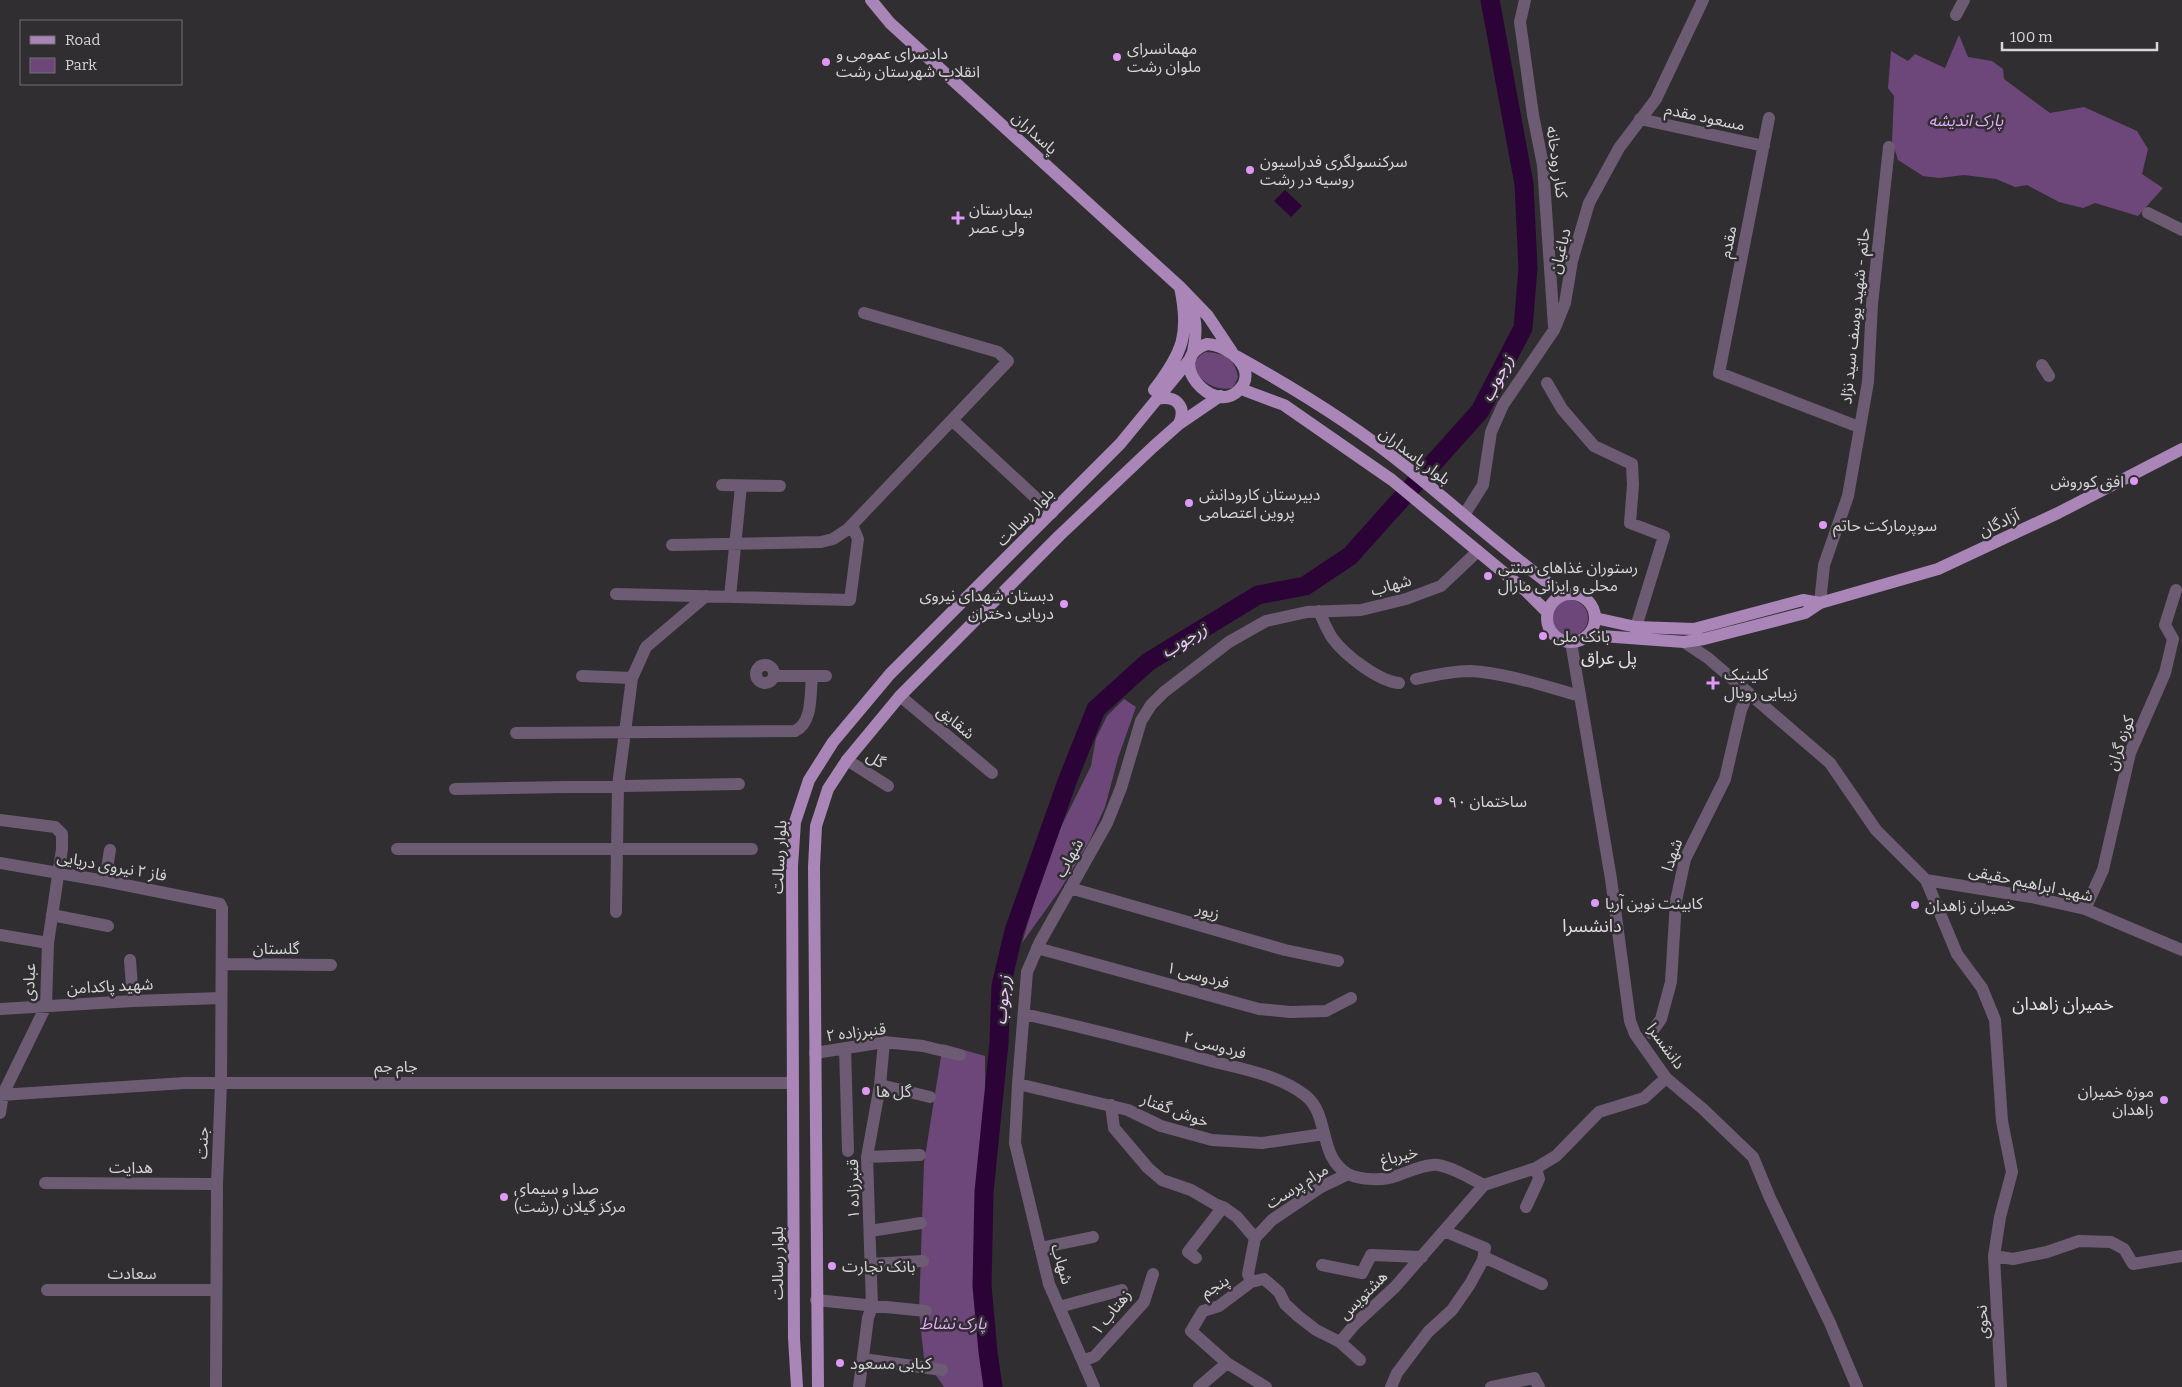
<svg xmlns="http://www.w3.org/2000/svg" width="2182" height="1387" viewBox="0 0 2182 1387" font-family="Bitter,'Noto Sans Arabic',serif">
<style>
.green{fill:#6d4779}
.water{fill:#2b0337}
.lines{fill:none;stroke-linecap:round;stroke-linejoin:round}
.river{stroke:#2b0337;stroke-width:19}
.minor{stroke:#6d5b73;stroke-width:12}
.major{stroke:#aa85b7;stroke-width:12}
.poi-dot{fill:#dd99f4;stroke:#302e31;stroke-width:2}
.labels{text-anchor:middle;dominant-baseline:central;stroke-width:5;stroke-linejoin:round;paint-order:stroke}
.poi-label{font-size:16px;fill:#d6d5d7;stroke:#302e31;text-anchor:start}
.street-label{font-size:16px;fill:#d6d5d7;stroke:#302e31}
.park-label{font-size:16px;font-style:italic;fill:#e7aafb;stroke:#302e31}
.water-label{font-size:18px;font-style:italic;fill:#f0ccfd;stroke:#302e31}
.neighbourhood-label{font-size:18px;fill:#e4e0e5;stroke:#302e31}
</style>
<rect width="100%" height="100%" fill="#302e31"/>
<path class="green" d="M1959 35 1968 57 1992 61 2003 69 2004 79 2050 113 2084 107 2137 131 2148 149 2142 174 2163 188 2138 216 2095 203 2083 208 2059 202 2027 185 2015 187 1996 179 1964 175 1939 178 1923 176 1898 160 1892 141 1894 96 1888 88 1891 51 1908 61 1915 54 1945 68Z
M1206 352C1223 353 1235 358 1238 377L1233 388C1207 394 1179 364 1206 352Z
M1552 618a18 18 0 1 1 36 0a18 18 0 1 1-36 0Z
M1124 699 1136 707 1118 758 1105 807 1089 842 1060 890 1022 943 1050 849 1091 766 1096 738 1107 716Z
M943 1044 985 1056V1387H944L924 1358 919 1312 924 1163Z"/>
<path class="water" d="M1285 190 1302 206 1291 217 1274 201Z"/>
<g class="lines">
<path class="river" d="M993 1387 988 1352 982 1286 984 1192 999 1043 1001 986 1014 931 1068 779 1096 709 1148 662 1258 595 1305 586 1350 556 1480 411 1523 328 1528 268 1524 184 1490 0"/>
<path class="minor" d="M1525 0 1520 22 1533 115 1543 165 1554 327
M1956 15 1964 0
M1769 118 1719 373 1859 427
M1640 119 1764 146
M2148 213 2182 230
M864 313 998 352 1008 361 952 420
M2042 365 2049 376
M1547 383 1562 409 1594 446 1632 464 1633 485 1630 523 1664 536 1636 627
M722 485 780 486
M1464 515 1483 485 1491 432 1503 405 1554 330 1565 303 1572 261 1589 203 1619 148 1656 99 1703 0
M672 545 821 542 833 539 848 529 952 420 1052 513
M616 594 850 600 858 539 852 525
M730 597 741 486
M1820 603 1824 565 1848 496 1868 382 1872 304 1889 147
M1319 611C1323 620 1327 631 1333 639 1345 655 1378 681 1399 683
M1571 642 1611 879 1630 1021 1635 1034 1666 1078 1703 1109 1753 1157 1770 1198 1830 1323 1857 1387
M1684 642 1708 658 1830 763 1876 830 1926 880 1957 954 1982 988 1995 1020 2002 1121 2012 1172 2000 1217 1994 1256 2001 1387
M756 674a9 9 0 1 1 18 0a9 9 0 1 1-18 0Z
M582 676 632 678
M774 676H826
M1416 679C1434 675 1452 671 1470 671 1507 673 1544 686 1580 696
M900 696 992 773
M516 733 795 731C813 723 810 694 812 676
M847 760 888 786
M455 789 739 784
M0 820 55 827 62 834V849L48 943 46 1006 3 1094 0 1113
M397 849H752
M0 863 105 881 220 904 222 908 221 1083 217 1184 216 1387
M1926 880 2031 897 2085 909 2182 950
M105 881 110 850
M1070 888 1285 950 1338 961
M2085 909 2103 870 2130 753 2165 673 2173 639 2165 625 2176 590
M616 912 618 786 632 678 646 647 706 596
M52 915 108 926
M0 935 48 943
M1037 948 1259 1009 1290 1012 1326 1011 1351 998
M130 960 133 1001
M222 964 331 965
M0 1009 133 1001 221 998
M1024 1014C1086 1028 1149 1044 1211 1061 1242 1069 1280 1075 1306 1096 1330 1116 1318 1157 1348 1174 1360 1180 1384 1181 1396 1176 1408 1172 1420 1166 1432 1165 1446 1163 1471 1179 1484 1185
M1651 1033 1661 1019 1671 982 1676 901 1685 859 1725 779 1741 710 1748 693
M845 1048 848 1151
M815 1053 884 1042 923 1046 960 1055
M1018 1084 1128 1110 1161 1126 1212 1140 1262 1143 1324 1134
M880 1085 930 1097
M0 1095 185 1083H793
M1111 1105 1114 1128 1148 1168 1162 1180 1191 1190 1215 1204 1223 1207 1237 1217 1255 1238
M867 1157 920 1155
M45 1183 217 1184
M1526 1207 1539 1179 1536 1168
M870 1231 921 1223
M1040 1248 1093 1237
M1994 1256 2013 1259 2047 1252 2079 1241 2111 1242 2124 1249 2133 1264 2182 1256
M1484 1257 1542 1284
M1196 1258 1188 1252 1223 1207
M870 1264 923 1261
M1322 1265 1362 1273 1371 1255 1422 1257
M1251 1282 1248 1274 1255 1238 1272 1220 1321 1187 1348 1174
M47 1290H216
M816 1300 926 1311
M1059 1307 1122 1290
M1340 1342 1355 1324 1395 1287 1484 1185 1536 1168 1556 1156 1599 1112 1644 1098 1666 1078
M863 1359 942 1370
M1083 1361 1095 1356 1144 1302 1153 1274
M859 1387 868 1318 872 1306 867 1157 880 1085 884 1042
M1094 1387 1049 1284 1015 1143 1018 1084 1027 972 1040 942 1107 823 1121 788 1141 721 1151 705 1164 692 1229 642 1266 621 1307 612 1361 610 1406 599 1441 586 1478 551
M1199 1387 1227 1363
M1266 1387 1227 1363 1191 1331 1203 1311 1219 1306 1251 1282 1264 1279 1279 1292 1285 1304 1298 1316 1316 1330 1340 1342 1360 1360
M1391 1387 1397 1373 1428 1332 1452 1310 1470 1284 1483 1260 1485 1248 1444 1231
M1491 1387 1534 1378 1539 1387"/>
<path class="major" d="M871 0 890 23 1180 287C1190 334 1183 352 1154 390
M1207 344C1229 345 1259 370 1239 390 1214 417 1162 359 1207 344Z
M1193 352C1199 322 1195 313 1180 287L1208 316 1232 352
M1236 356C1294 388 1354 425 1405 466 1458 509 1509 555 1564 595
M1241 389 1284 405 1392 480 1527 592 1547 612
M1157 399C1176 395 1187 406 1179 424
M1547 618a24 24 0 1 1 48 0a24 24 0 1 1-48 0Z
M1595 618 1636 627 1694 629 1803 600 1820 603
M1588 635 1684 642 1704 639 1805 613 1820 603 1938 569 2058 513 2182 449
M797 1387 794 1338 792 866 795 822 809 780 833 742 890 674 1120 444 1190 359
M818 1387 814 867 816 826 828 789 847 760 900 696 1059 536 1153 447 1179 424 1220 396"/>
</g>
<g class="poi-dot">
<circle cx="1117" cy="57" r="5"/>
<circle cx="826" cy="62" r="5"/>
<circle cx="1250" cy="170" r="5"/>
<path d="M955.5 210.5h5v5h5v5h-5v5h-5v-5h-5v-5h5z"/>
<circle cx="2134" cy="481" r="5"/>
<circle cx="1189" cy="503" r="5"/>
<circle cx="1823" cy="525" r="5"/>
<circle cx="1488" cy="576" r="5"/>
<circle cx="1064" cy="604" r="5"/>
<circle cx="1543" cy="636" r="5"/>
<path d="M1710.5 675.5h5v5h5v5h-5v5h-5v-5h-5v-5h5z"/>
<circle cx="1438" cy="801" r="5"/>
<circle cx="1595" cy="903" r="5"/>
<circle cx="1915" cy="905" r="5"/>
<circle cx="866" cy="1091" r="5"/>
<circle cx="2164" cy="1100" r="5"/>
<circle cx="504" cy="1197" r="5"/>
<circle cx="832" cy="1266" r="5"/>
<circle cx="840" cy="1363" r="5"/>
</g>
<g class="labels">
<g class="poi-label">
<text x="1127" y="48">مهمانسرای<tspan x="1127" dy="18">ملوان رشت</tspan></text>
<text x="836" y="53">دادسرای عمومی و<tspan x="836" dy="18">انقلاب شهرستان رشت</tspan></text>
<text x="1260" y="161">سرکنسولگری فدراسیون<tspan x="1260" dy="18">روسیه در رشت</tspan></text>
<text x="969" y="209">بیمارستان<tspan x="969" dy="18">ولی عصر</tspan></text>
<text x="2124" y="481" text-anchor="end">افق کوروش</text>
<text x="1199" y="494">دبیرستان کارودانش<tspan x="1199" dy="18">پروین اعتصامی</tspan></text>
<text x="1833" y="525">سوپرمارکت حاتم</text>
<text x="1498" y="567">رستوران غذاهای سنتی<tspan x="1498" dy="18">محلی و ایرانی مارال</tspan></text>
<text x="1054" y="595" text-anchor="end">دبستان شهدای نیروی<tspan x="1054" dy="18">دریایی دختران</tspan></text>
<text x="1553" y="636">بانک ملی</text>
<text x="1724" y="674">کلینیک<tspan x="1724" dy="18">زیبایی رویال</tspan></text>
<text x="1448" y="801">ساختمان ۹۰</text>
<text x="1605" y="903">کابینت نوین آریا</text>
<text x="1925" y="905">خمیران زاهدان</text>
<text x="876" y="1091">گل ها</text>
<text x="2154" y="1091" text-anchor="end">موزه خمیران<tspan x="2154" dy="18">زاهدان</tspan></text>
<text x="514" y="1188">صدا و سیمای<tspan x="514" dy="18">مرکز گیلان (رشت)</tspan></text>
<text x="842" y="1266">بانک تجارت</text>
<text x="850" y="1363">کبابی مسعود</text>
</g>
<g class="street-label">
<text transform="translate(1705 117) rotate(12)">مسعود مقدم</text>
<text transform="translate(1035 133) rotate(42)">پاسداران</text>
<text transform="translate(1557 162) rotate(82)">کنار رودخانه</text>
<text transform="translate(1728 242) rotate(-79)">مقدم</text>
<text transform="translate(1560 251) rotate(-76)">دباغیان</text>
<text transform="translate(1855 316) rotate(-84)">حاتم - شهید یوسف سید نژاد</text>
<text transform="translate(1415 456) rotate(37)">بلوار پاسداران</text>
<text transform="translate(1025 517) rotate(-45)">بلوار رسالت</text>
<text transform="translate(1999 523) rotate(-25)">آزادگان</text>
<text transform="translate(1391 585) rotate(-15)">شهاب</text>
<text transform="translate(956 722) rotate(40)">شقایق</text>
<text transform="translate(2120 743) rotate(-71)">کوزه گران</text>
<text transform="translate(876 759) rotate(33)">گل</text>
<text transform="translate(1672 855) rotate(-71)">شهدا</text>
<text transform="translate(779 857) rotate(-87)">بلوار رسالت</text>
<text transform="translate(1069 858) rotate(-61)">شهاب</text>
<text transform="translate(112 866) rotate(10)">فاز ۲ نیروی دریایی</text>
<text transform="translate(2031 883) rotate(12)">شهید ابراهیم حقیقی</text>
<text transform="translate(1208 911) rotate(16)">زیور</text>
<text x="276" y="948">گلستان</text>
<text transform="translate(1198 975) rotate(15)">فردوسی ۱</text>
<text transform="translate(29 982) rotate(-88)">عبادی</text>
<text transform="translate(110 986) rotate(-3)">شهید پاکدامن</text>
<text transform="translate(856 1032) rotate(-7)">قنبرزاده ۲</text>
<text transform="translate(1215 1045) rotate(16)">فردوسی ۲</text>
<text transform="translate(1666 1046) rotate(54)">دانشسرا</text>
<text x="396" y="1066">جام جم</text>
<text transform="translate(1175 1110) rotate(20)">خوش گفتار</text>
<text transform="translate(202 1143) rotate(-87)">جنت</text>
<text transform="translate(1399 1156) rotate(-14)">خیرباغ</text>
<text x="131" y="1167">هدایت</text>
<text transform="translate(1297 1186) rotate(-32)">مرام پرست</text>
<text transform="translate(853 1189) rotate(-91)">قنبرزاده ۱</text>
<text transform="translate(777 1263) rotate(-90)">بلوار رسالت</text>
<text transform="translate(1062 1264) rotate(74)">شهاب</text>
<text x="132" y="1273">سعادت</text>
<text transform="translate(1215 1286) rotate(-30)">پنجم</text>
<text transform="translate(1363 1295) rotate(-45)">هشتویس</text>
<text transform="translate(1111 1312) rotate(-51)">زهتاب ۱</text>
<text transform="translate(1982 1322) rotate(-93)">نحوی</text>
</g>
<g class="park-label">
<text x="1966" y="120">پارک اندیشه</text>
<text x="953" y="1323">پارک نشاط</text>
</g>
<g class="water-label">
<text transform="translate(1497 378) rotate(-62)">زرجوب</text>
<text transform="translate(1184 640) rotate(-31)">زرجوب</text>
<text transform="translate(1002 1000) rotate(-85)">زرجوب</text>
</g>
<g class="neighbourhood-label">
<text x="1609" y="658">پل عراق</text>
<text x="1592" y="926">دانشسرا</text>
<text x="2063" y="1004">خمیران زاهدان</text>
</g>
</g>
<rect x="20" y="20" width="162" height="65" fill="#302e31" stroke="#727173"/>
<rect x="30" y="36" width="25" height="8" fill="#aa85b7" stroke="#727173"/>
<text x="65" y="45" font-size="15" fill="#d6d5d7">Road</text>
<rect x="30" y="58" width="25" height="15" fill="#6d4779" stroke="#727173"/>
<text x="65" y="70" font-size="15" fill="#d6d5d7">Park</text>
<path d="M2002 42v8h155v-8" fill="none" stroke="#d6d5d7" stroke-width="2.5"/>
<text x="2010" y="42" font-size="15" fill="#d6d5d7" stroke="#302e31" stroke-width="4" paint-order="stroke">100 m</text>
</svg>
